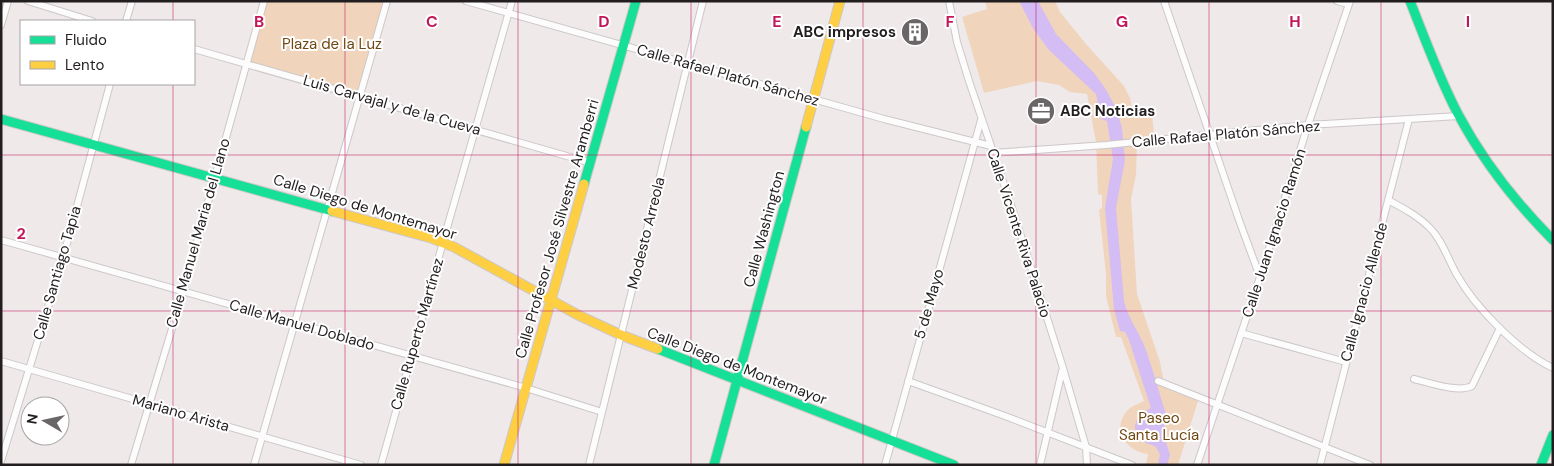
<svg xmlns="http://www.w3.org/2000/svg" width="1554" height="466" viewBox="0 0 1554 466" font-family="'DM Sans',sans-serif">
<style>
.green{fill:#f0d5bc}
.water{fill:#d4bcf4}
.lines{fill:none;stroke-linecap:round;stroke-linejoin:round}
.street-casing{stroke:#ccc7c8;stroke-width:8}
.fast-casing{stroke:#ccc7c8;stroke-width:11}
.slow-casing{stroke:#ccc7c8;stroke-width:11}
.street{stroke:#fdfcfc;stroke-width:6}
.fast{stroke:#16e098;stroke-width:9}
.slow{stroke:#ffcf43;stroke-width:9}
.grid{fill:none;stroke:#c2185b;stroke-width:1;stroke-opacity:0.55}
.labels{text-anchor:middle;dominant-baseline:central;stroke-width:4;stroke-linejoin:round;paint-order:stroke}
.poi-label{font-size:15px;font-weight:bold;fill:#221e1f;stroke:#fff;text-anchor:end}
.park-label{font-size:15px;fill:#714711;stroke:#fff}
.street-label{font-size:15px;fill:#221e1f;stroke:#fff}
.grid-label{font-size:16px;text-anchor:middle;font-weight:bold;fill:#c2185b;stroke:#fff;stroke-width:4;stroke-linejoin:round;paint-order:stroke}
</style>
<rect width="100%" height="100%" fill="#efe9ea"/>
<path class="green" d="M264 1H387L361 96 247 63Z
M985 1H1055L1060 12 1086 44 1124 86 1130 98 1133 111 1148 109 1152 112 1154 136 1137 139 1136 175 1131 199 1137 294 1160 362 1165 388 1198 401 1178 465H1146L1148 454C1126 452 1111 429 1127 411 1131 406 1138 404 1144 401L1121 337H1116L1106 296V274L1099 210 1102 208V195L1098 194 1096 142 1087 94 1070 92 1059 85 1037 81 984 93 962 17 987 9Z"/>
<path class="water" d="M1019 1H1038L1056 34 1094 73 1105 88 1117 110 1122 128 1125 160 1116 208 1124 301C1128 319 1140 333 1146 350 1154 373 1160 397 1168 420H1164L1165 439 1170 455 1167 465H1158L1160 454 1156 447C1152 444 1146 444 1141 440 1128 428 1138 413 1151 408L1129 340 1125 332 1120 331 1114 309 1105 208 1113 159 1107 121 1101 119 1096 94 1049 50 1034 30Z"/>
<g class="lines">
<defs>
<path id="street" d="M28 1 92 21
M466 1 884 119 991 146
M949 1 957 42 969 81 1013 211 1063 368 1086 447 1087 465
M1164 1 1239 220 1260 277
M1337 1 1348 4
M126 21 132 1
M1 25 8 1
M194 49 591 163
M993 153 1106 145 1308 125 1459 116
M1388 200C1403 208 1418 216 1430 228 1442 240 1448 259 1457 275 1475 307 1519 352 1553 368
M1 240 526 388 602 412
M1241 333 1346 362
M1 361 361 465
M1414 379C1430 383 1458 393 1472 386L1500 328
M908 381 1005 416 1132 465
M1158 381 1370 465
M1 461 63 258 110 84
M131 465 183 292 264 1
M254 465 387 1
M381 465 443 242 512 1
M589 465 703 1
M885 465 981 120
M1040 465 1062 371
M1197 465 1260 277 1308 125 1350 1
M1320 465 1409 119"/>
<path id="fast" d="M1410 1C1425 39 1439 78 1458 114 1483 161 1516 203 1553 240
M1 119 332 211
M584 184 636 1
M658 349 954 465
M714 465 806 127
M1541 465 1553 435"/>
<path id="slow" d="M806 127 840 1
M332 211 431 238 454 247 578 315 621 335 658 349
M504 465 584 184"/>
</defs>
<use href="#street" class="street-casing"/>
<use href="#fast" class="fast-casing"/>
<use href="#slow" class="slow-casing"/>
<use href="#street" class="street"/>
<use href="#fast" class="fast"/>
<use href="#slow" class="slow"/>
</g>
<path class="grid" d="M173 1V21M345 1V465M518 1V465M691 1V465M863 1V465M1036 1V465M1209 1V465M1381 1V465M173 84V465M1 155H1553M1 311H1553"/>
<defs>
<symbol id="building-disc" viewBox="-11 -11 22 22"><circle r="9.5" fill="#6a6566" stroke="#fff"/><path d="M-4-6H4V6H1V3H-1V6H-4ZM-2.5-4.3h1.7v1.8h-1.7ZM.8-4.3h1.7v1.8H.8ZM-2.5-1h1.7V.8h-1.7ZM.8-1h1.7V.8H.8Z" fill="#fff"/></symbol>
<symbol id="office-disc" viewBox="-11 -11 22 22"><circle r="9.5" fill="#6a6566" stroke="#fff"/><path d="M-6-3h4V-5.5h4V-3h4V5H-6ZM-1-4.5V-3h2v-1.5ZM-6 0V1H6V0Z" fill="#fff"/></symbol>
</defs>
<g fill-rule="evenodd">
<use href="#building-disc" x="899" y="16" width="32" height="32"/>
<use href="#office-disc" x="1025" y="95" width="32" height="32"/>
</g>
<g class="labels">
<g class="poi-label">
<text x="896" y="32">ABC impresos</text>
<text x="1060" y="111" text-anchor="start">ABC Noticias</text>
</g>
<g class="park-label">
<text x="332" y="44">Plaza de la Luz</text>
<text x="1159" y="418">Paseo<tspan x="1159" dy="17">Santa Lucía</tspan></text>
</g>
<g class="street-label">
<text transform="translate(728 75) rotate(16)">Calle Rafael Platón Sánchez</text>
<text transform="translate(392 105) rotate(16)">Luis Carvajal y de la Cueva</text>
<text transform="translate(1226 134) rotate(-5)">Calle Rafael Platón Sánchez</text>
<text transform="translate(365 207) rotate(17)">Calle Diego de Montemayor</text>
<text transform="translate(557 229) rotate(-74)">Calle Profesor José Silvestre Aramberri</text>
<text transform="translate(764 229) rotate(-75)">Calle Washington</text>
<text transform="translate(198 233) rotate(-74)">Calle Manuel Maria del Llano</text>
<text transform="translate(646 233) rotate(-76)">Modesto Arreola</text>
<text transform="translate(1019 233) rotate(72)">Calle Vicente Riva Palacio</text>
<text transform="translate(1274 233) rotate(-72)">Calle Juan Ignacio Ramón</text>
<text transform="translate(57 273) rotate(-74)">Calle Santiago Tapia</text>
<text transform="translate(1364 292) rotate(-75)">Calle Ignacio Allende</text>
<text transform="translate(929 304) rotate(-74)">5 de Mayo</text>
<text transform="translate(302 325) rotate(16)">Calle Manuel Doblado</text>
<text transform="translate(417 334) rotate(-74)">Calle Ruperto Martínez</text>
<text transform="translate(737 366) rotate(21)">Calle Diego de Montemayor</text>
<text transform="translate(181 413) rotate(16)">Mariano Arista</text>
</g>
</g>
<g class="grid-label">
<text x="259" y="27">B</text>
<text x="432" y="27">C</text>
<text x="604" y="27">D</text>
<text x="777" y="27">E</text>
<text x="950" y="27">F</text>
<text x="1122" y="27">G</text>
<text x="1295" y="27">H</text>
<text x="1468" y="27">I</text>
<text x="21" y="239">2</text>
</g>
<rect width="1554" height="466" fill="none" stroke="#221e1f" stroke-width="5"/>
<rect x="20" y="20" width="175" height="65" fill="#ffffff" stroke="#a7a5a5"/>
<rect x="30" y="36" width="25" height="8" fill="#16e098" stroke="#a7a5a5"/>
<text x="65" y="45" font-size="15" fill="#221e1f">Fluido</text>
<rect x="30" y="61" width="25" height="8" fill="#ffcf43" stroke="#a7a5a5"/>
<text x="65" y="70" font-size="15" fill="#221e1f">Lento</text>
<g transform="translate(45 421) rotate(279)"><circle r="24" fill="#ffffff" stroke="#a7a5a5"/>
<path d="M0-4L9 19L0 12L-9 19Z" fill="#6a6566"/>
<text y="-8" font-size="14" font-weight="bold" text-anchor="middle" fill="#221e1f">N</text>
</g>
</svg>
